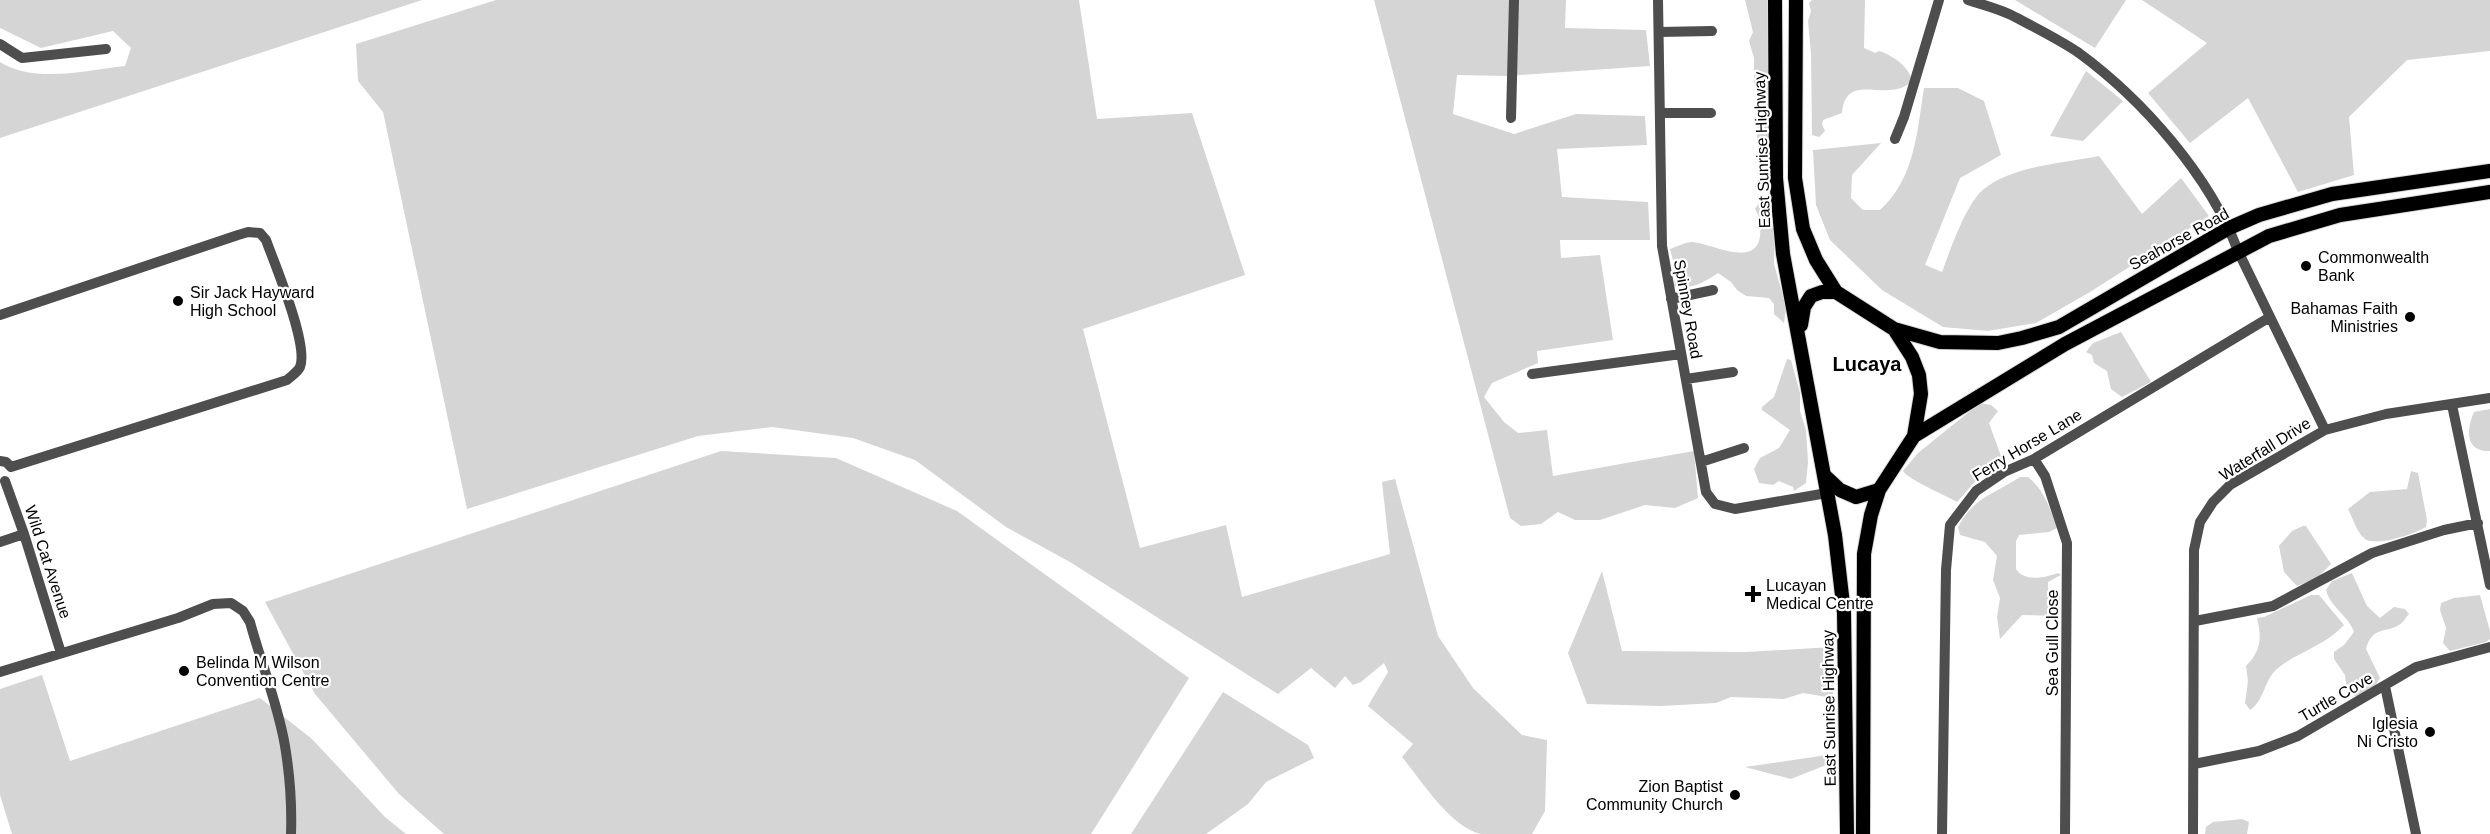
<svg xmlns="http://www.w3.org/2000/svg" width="2490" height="834" viewBox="0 0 2490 834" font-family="Arial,sans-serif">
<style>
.green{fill:#d5d5d5}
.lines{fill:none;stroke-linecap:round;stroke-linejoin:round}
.major-casing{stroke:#dbdbdb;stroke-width:16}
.minor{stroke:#4e4e4e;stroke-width:10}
.major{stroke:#000;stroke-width:14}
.poi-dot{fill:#000;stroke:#fff;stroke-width:2}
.labels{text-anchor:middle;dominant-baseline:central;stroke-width:4.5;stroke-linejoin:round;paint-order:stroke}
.street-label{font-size:16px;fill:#000;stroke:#fff}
.poi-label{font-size:16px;fill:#000;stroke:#fff;text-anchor:start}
.quarter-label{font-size:20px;font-weight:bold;fill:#000;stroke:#fff}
</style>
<rect width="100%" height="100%" fill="#fff"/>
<path class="green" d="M0 0H422L0 138V62C35 84 86 70 125 66L131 48 113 31 41 48 0 28Z
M496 0H1079L1097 119 1192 113 1245 275 1083 329 1140 548 1226 525 1242 597 1390 554 1382 482 1395 479 1438 636 1473 688 1522 735 1547 740 1545 811 1532 834C1516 834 1496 834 1481 834 1450 827 1421 780 1402 757L1413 744 1368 706 1388 672 1384 663 1361 682 1353 685 1345 676 1335 688 1311 668 1278 694 1070 562 1006 527 915 460 853 438 772 427 698 436 467 509 383 112 358 81 356 44Z
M1374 0H1566L1565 28 1646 30 1650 66 1506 76 1457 75 1453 114 1514 134 1576 114 1645 116 1647 145 1557 149 1562 197 1648 202 1650 240H1560L1561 258 1600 255 1613 340 1537 351 1538 363 1492 383 1484 397 1504 422 1518 433 1547 430 1553 476 1694 451 1698 498 1675 508 1645 505 1600 520H1575L1558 512 1541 524 1521 526 1510 518Z
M1745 0H1770L1768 50 1771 148 1770 155 1766 157 1760 153 1757 139 1759 101 1754 84V58L1749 41 1753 32Z
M1812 0H1865L1864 48 1875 53 1879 51C1892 55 1910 67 1912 81 1888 105 1846 69 1842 113L1823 120 1822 124 1825 131 1819 137 1812 135 1811 54 1808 21 1811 11 1809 3Z
M2015 0H2126L2095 48Z
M2142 0H2490V51L2407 60 2349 117 2354 175 2298 192 2248 98 2190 143 2148 93 2207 43Z
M2086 71 2123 101 2083 141 2050 136Z
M1924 88H1958L1984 101 2001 155 1960 178 1925 265 1942 272C1950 251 1966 203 1984 189 2012 166 2064 163 2099 156L2142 214 2181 178 2209 216 2090 292 2036 323 1988 331 1943 327 1882 290 1830 240 1816 205 1813 150 1881 143 1852 175 1851 198 1863 210H1880C1915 178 1917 132 1924 88Z
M1761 200 1772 201 1775 208 1774 264 1786 307 1784 323 1774 314V304L1769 298 1746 296 1737 290 1731 282 1718 273C1703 283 1692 290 1674 286L1676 271 1670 249C1676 247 1686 242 1692 242 1711 243 1756 269 1760 236 1761 225 1761 219 1755 209Z
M2121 332 2151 382 2122 397 2111 389 2107 371 2094 363 2092 355 2086 352 2093 343Z
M1787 359 1791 360 1800 393V411L1806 430 1808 462 1806 483 1794 491 1793 487 1779 481 1773 485 1759 483 1754 469 1760 458 1779 448 1790 430 1762 410V407L1774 397Z
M1980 403 1991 405 1998 411 1989 423 2002 459 1979 477 1957 502C1945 495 1909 480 1903 471L1918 453Z
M2490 409V451C2465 452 2466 429 2474 412Z
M721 451 836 458 957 511 1189 678 1091 834H444L399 794 315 694 265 602Z
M2411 471 2418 473 2427 520 2426 527C2414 534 2377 547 2365 539 2357 533 2353 518 2348 509L2370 492 2407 489Z
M2020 477H2028C2044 490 2050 508 2057 528L2049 532 2019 535 2016 541V569C2024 582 2045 578 2058 573L2061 575 2048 582V596H2060L2059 616 2022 615 2000 639 1997 617 2000 598 1993 580 1997 556 1985 542 1960 535 1958 527C1975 496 1993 495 2020 477Z
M2303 526H2306L2331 564 2317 578 2297 586 2284 572 2279 546 2292 531Z
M1602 571 1622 651 1746 652 1832 647 1833 698 1803 693 1784 699 1731 697 1716 703 1661 706 1587 704 1568 653Z
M2352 573 2367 606 2380 618 2394 607 2405 609 2409 614C2406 617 2403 623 2399 625 2386 633 2372 626 2366 649L2380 678 2371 693 2359 697 2347 693 2345 675 2334 659V652L2344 645 2354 632C2349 616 2330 607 2326 590L2332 581Z
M2311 595H2319L2344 625C2326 645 2298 652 2278 668 2264 679 2264 702 2250 710L2245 703 2248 681 2246 666C2261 651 2262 638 2257 618L2264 617Z
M2480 595 2490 631V639L2486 642 2450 651 2443 643 2446 628 2440 610 2441 603 2454 598Z
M42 675 70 761 260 698 312 739 385 817 406 834H12L0 795V689Z
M1223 692 1308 745 1314 758 1266 782 1248 804 1206 834H1131Z
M1827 755 1836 761 1791 779 1745 767Z
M2242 819 2249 822 2247 834H2205L2206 827 2213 822Z"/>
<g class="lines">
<defs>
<path id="major" d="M1775 0 1776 178 1783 254 1835 535 1844 613 1847 834
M1796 0 1795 178 1803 229 1816 260 1836 292
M1801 325 1804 307 1811 296 1822 292H1836L1894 329 1912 357 1919 375 1921 394 1914 436 1879 490 1871 515 1864 554 1863 834
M1894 329 1940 342 1998 343 2022 338 2059 327 2229 228 2259 215 2332 194 2490 171
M1914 436 2065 344 2269 236 2340 215 2490 192
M1824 475 1840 490 1856 497 1879 490"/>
</defs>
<use href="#major" class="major-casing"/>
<path class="minor" d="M1658 0 1662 246 1706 492 1715 504 1735 509 1827 493
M1968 0C1983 5 2001 9 2015 17 2036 28 2060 40 2079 53 2143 100 2210 176 2238 251L2325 430
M1659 32 1712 31
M0 44 22 58 106 49
M1660 113H1711
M1511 118 1514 0
M1895 139 1904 117 1939 0
M1671 299 1713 290
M0 315 238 235 248 232 260 233 266 240C275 265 309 345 300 367 298 372 291 376 287 380L11 467
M1532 374 1681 354
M1686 379 1733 372
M2452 405 2490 585
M2034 459 2045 476 2067 543 2065 834
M0 461 6 462 11 467
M1701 462 1744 448
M5 481 24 534 61 653
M0 542 24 534
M2195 621 2273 606 2372 553 2444 530 2478 523
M0 672 178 618 213 604 231 603 243 611 250 622C261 663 278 704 285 746 290 776 292 804 291 834
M2385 686 2416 834
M2194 764 2259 751 2298 736 2416 667 2490 647
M1942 834 1946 570 1950 525 1976 491 2004 472 2034 459 2270 317
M2193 834 2194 550 2200 522 2213 502 2230 485 2325 430 2386 414 2490 398"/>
<use href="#major" class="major"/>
</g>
<g class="poi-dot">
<circle cx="2306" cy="266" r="6"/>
<circle cx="178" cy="301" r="6"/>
<circle cx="2410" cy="317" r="6"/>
<path d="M1750 585h6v6h6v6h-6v6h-6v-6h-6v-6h6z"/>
<circle cx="184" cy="671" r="6"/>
<circle cx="2430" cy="732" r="6"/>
<circle cx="1735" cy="795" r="6"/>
</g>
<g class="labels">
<g class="street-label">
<text transform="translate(1762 150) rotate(-92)">East Sunrise Highway</text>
<text transform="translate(2179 239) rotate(-29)">Seahorse Road</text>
<text transform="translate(1688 309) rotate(80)">Spinney Road</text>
<text transform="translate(2027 445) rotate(-31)">Ferry Horse Lane</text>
<text transform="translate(2265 449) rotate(-32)">Waterfall Drive</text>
<text transform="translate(48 562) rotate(72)">Wild Cat Avenue</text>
<text transform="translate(2052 643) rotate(-90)">Sea Gull Close</text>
<text transform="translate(2336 697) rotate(-30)">Turtle Cove</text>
<text transform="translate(1829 708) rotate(-91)">East Sunrise Highway</text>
</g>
<g class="poi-label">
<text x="2318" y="257">Commonwealth<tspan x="2318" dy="18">Bank</tspan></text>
<text x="190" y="292">Sir Jack Hayward<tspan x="190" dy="18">High School</tspan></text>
<text x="2398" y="308" text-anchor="end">Bahamas Faith<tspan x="2398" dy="18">Ministries</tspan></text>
<text x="1766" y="585">Lucayan<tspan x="1766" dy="18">Medical Centre</tspan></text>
<text x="196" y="662">Belinda M Wilson<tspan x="196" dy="18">Convention Centre</tspan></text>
<text x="2418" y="723" text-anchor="end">Iglesia<tspan x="2418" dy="18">Ni Cristo</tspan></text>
<text x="1723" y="786" text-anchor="end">Zion Baptist<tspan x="1723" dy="18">Community Church</tspan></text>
</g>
<g class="quarter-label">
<text x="1867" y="364">Lucaya</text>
</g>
</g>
</svg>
